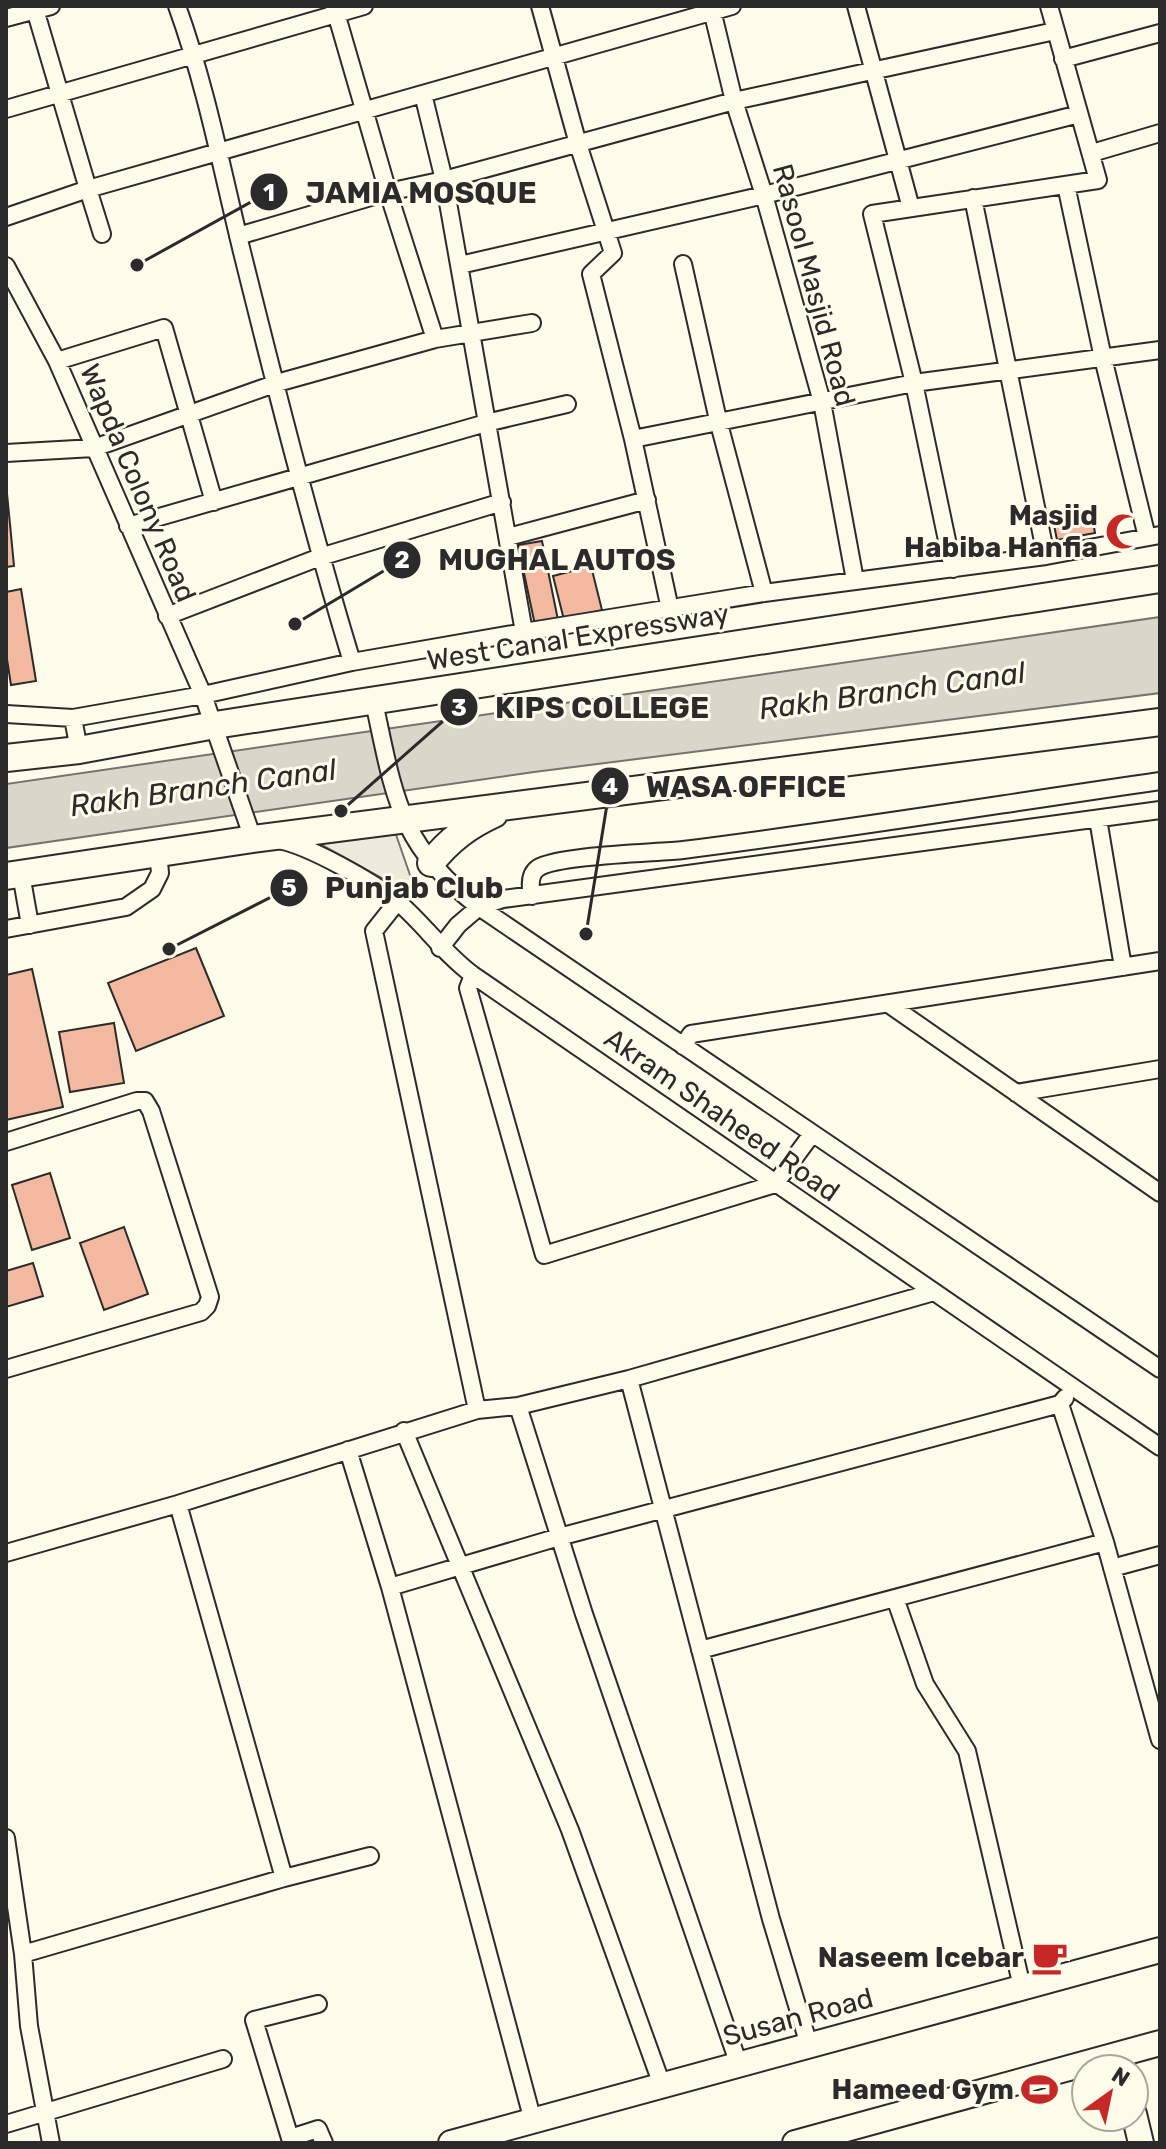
<svg xmlns="http://www.w3.org/2000/svg" width="1166" height="2149" viewBox="0 0 1166 2149" font-family="Rubik,sans-serif">
<style>
.green{fill:#ecebdb;stroke:#74746e;stroke-width:2}
.water{fill:#d8d7c9;stroke:#74746e;stroke-width:2}
.building{fill:#f2b8a0;stroke:#2b2b2b;stroke-width:2}
.lines{fill:none;stroke-linecap:round;stroke-linejoin:round}
.street-casing{stroke:#2b2b2b;stroke-width:20}
.secondary-casing{stroke:#2b2b2b;stroke-width:28}
.primary-casing{stroke:#2b2b2b;stroke-width:30}
.street{stroke:#fdfbea;stroke-width:16}
.secondary{stroke:#fdfbea;stroke-width:24}
.primary{stroke:#fdfbea;stroke-width:26}
.labels{text-anchor:middle;dominant-baseline:central;stroke-width:6;stroke-linejoin:round;paint-order:stroke}
.street-label{font-size:28px;fill:#2b2b2b;stroke:#fdfbea}
.poi-label{font-size:28px;font-weight:bold;fill:#2b2b2b;stroke:#fdfbea;text-anchor:end}
.water-label{font-size:30px;font-style:italic;fill:#2b2b2b;stroke:#fdfbea}
.leader{fill:none;stroke:#2b2b2b;stroke-width:3}
.callout-dot{fill:#2b2b2b;stroke:#fdfbea;stroke-width:3}
.mark-label{font-size:24px;text-anchor:middle;font-weight:bold;fill:#fff}
.callout-label{font-size:30px;text-anchor:middle;font-weight:bold;fill:#2b2b2b;stroke:#fdfbea;stroke-width:6;stroke-linejoin:round;paint-order:stroke}
</style>
<rect width="100%" height="100%" fill="#fdfbea"/>
<path class="green" d="M393 826 418 898 315 841Z"/>
<path class="water" d="M1160 617V693L534 772 6 848V784Z"/>
<path class="building" d="M6 483 14 566 6 567Z
M1091 509 1095 533 1057 540 1052 515Z
M542 541 558 620 535 625 518 545Z
M591 566 602 610 564 620 553 576Z
M21 589 36 681 11 685 6 653V592Z
M196 948 224 1016 136 1051 108 983Z
M32 969 63 1107 6 1120V975Z
M114 1023 124 1083 70 1092 59 1032Z
M50 1173 70 1238 32 1250 12 1185Z
M124 1227 148 1294 104 1310 80 1243Z
M33 1263 43 1296 6 1307V1271Z"/>
<g class="lines">
<defs>
<path id="street" d="M34 6 88 189 732 6
M177 6C206 86 222 170 242 252 276 389 311 527 352 662
M334 6 388 192 435 339
M540 6 578 144 613 253 591 274 633 439 670 609
M711 6 734 101 764 195 822 402 855 580
M856 6 911 208
M6 18 51 6
M1063 59 1160 33
M423 94 444 180 524 632
M6 109 364 6
M1092 153 1160 133
M1066 185 1103 358 1147 537
M973 198 1046 556
M6 217 88 189 102 234
M238 236 388 192 444 180 734 101 1055 31
M683 264 718 420 764 593
M460 265 764 195 1079 114
M6 266 57 361 203 695 253 839C261 839 270 839 278 840 308 845 373 882 398 902 425 925 444 954 473 975L1160 1447
M57 361 164 328 214 502
M633 439 914 383 1160 350
M6 453 94 448 277 383 435 339 532 323
M128 526 486 423 567 404
M508 537 647 500
M953 569 914 383 872 214 1098 180 1049 6
M167 616 320 557 502 502
M374 702C394 794 398 846 479 907L503 899 1160 810
M6 714 73 718 79 750
M73 718 203 695 352 662 524 632 764 593 1046 556 1160 535
M1098 819 1123 967
M21 874 30 925
M532 896C530 886 529 874 538 868 558 855 655 853 683 850 842 830 1001 804 1160 781
M397 902 374 931 477 1410
M6 929 126 907 152 889 160 873 158 852
M440 948 458 925 479 907 1160 1369
M473 975 468 988 544 1255 775 1184 812 1134
M890 1005 1160 1193
M683 1046 691 1034 1160 961
M1016 1093 1160 1069
M6 1142 137 1101H145L151 1111 210 1297 207 1306 201 1312 6 1369
M629 1379 771 1919 809 2045
M1065 1398 1060 1404 1105 1542 1160 1740
M518 1406 584 1614 739 2065
M404 1431 570 1830 662 2085
M348 1450 390 1587 533 2121
M6 1553 178 1504 477 1410 518 1406 629 1379 934 1292
M1112 1568 1160 1555
M390 1587 559 1537 1060 1404
M895 1598 925 1684 967 1751 1022 1987
M700 1650 1105 1542
M6 1838 23 1954 29 2026 51 2143
M284 1878 370 1856
M23 1954 284 1878 178 1504
M318 2004 254 2020 290 2138 318 2129 324 2143
M6 2124 223 2059"/>
<path id="secondary" d="M1134 2114 1141 2143
M451 2143 1160 1950
M795 2143 1160 2043"/>
<path id="primary" d="M6 758 79 750 215 725 1160 579
M431 863C449 840 468 826 494 814
M6 876 253 839 1160 722"/>
</defs>
<use href="#street" class="street-casing"/>
<use href="#secondary" class="secondary-casing"/>
<use href="#primary" class="primary-casing"/>
<use href="#street" class="street"/>
<use href="#secondary" class="secondary"/>
<use href="#primary" class="primary"/>
</g>
<defs>
<symbol id="mosque-bare" viewBox="-9 -9 18 18"><path d="M3.5-4.9A6 6 0 1 0 3.5 4.9A5 5 0 1 1 3.5-4.9Z" fill="#c62828" stroke="#fdfbea" stroke-width="2.5" paint-order="stroke"/></symbol>
<symbol id="cafe-bare" viewBox="-9 -9 18 18"><path d="M-5.5-4.5H6V0H3Q3 3.5 0 3.5H-2.5Q-5.5 3.5-5.5 0ZM3-3.2v2h1.7v-2ZM-6 4.5H4V6H-6Z" fill="#c62828" stroke="#fdfbea" stroke-width="2.5" paint-order="stroke"/></symbol>
<symbol id="stadium-bare" viewBox="-9 -9 18 18"><path d="M0-5a6.5 5 0 1 0 0 10a6.5 5 0 1 0 0-10ZM-3.5-1.8h7v3.6h-7Z" fill="#c62828" stroke="#fdfbea" stroke-width="2.5" paint-order="stroke"/></symbol>
</defs>
<g fill-rule="evenodd">
<use href="#mosque-bare" x="1098" y="506" width="51" height="51"/>
<use href="#cafe-bare" x="1024" y="1932" width="51" height="51"/>
<use href="#stadium-bare" x="1014" y="2064" width="51" height="51"/>
</g>
<g class="labels">
<g class="street-label">
<text transform="translate(814 285) rotate(75)">Rasool Masjid Road</text>
<text transform="translate(138 483) rotate(67)">Wapda Colony Road</text>
<text transform="translate(578 637) rotate(-9)">West Canal Expressway</text>
<text transform="translate(722 1115) rotate(35)">Akram Shaheed Road</text>
<text transform="translate(798 2017) rotate(-15)">Susan Road</text>
</g>
<g class="poi-label">
<text x="1098" y="515">Masjid<tspan x="1098" dy="32">Habiba Hanfia</tspan></text>
<text x="1024" y="1957">Naseem Icebar</text>
<text x="1014" y="2089">Hameed Gym</text>
</g>
<g class="water-label">
<text transform="translate(892 691) rotate(-8)">Rakh Branch Canal</text>
<text transform="translate(203 788) rotate(-8)">Rakh Branch Canal</text>
</g>
</g>
<path class="leader" d="M137 265L269 192M295 624L402 560M341 811L459 707M586 934L610 786M169 949L289 888"/>
<g class="callout-dot">
<circle cx="137" cy="265" r="8"/>
<circle cx="295" cy="624" r="8"/>
<circle cx="341" cy="811" r="8"/>
<circle cx="586" cy="934" r="8"/>
<circle cx="169" cy="949" r="8"/>
<circle cx="269" cy="192" r="20"/>
<circle cx="402" cy="560" r="20"/>
<circle cx="459" cy="707" r="20"/>
<circle cx="610" cy="786" r="20"/>
<circle cx="289" cy="888" r="20"/>
</g>
<g class="mark-label">
<text x="269" y="201">1</text>
<text x="402" y="568">2</text>
<text x="459" y="716">3</text>
<text x="610" y="795">4</text>
<text x="289" y="896">5</text>
</g>
<g class="callout-label">
<text x="421" y="203">JAMIA MOSQUE</text>
<text x="557" y="570">MUGHAL AUTOS</text>
<text x="602" y="718">KIPS COLLEGE</text>
<text x="746" y="797">WASA OFFICE</text>
<text x="414" y="898">Punjab Club</text>
</g>
<rect width="1166" height="2149" fill="none" stroke="#2b2b2b" stroke-width="16"/>
<g transform="translate(1110 2093) rotate(33)"><circle r="38" fill="#fdfbea" stroke="#a9a89e" stroke-width="2"/>
<path d="M0-6L14 30L0 20L-14 30Z" fill="#c62828"/>
<text y="-12" font-size="22" font-weight="bold" text-anchor="middle" fill="#2b2b2b">N</text>
</g>
</svg>
